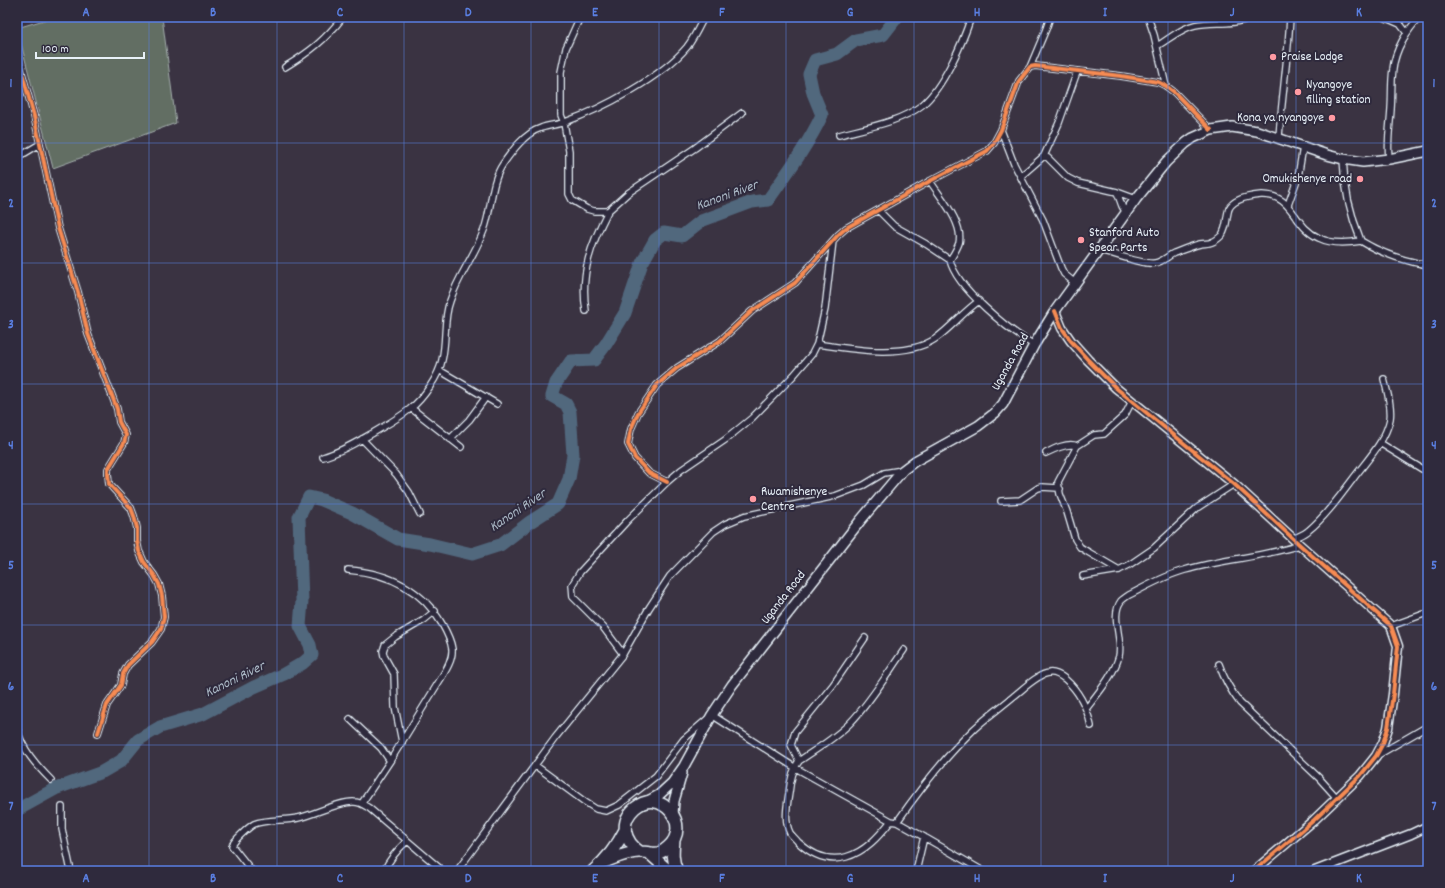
<svg xmlns="http://www.w3.org/2000/svg" width="1445" height="888" viewBox="0 0 1445 888" font-family="Dekko,sans-serif">
<style>
.green{fill:#626e63;stroke:#a5b0ae}
.lines{fill:none;stroke-linecap:round;stroke-linejoin:round}
.river{stroke:#51677d;stroke-width:13}
.street-casing{stroke:#e8f1f8;stroke-width:8}
.secondary-casing{stroke:#e8f1f8;stroke-width:11}
.primary-casing{stroke:#e8f1f8;stroke-width:12}
.highway-casing{stroke:#e8f1f8;stroke-width:14}
.street{stroke:#2f2a3d;stroke-width:5.5}
.secondary{stroke:#2f2a3d;stroke-width:8}
.primary{stroke:#2f2a3d;stroke-width:9}
.highway{stroke:#2f2a3d;stroke-width:11}
.cycleway-casing{stroke:#2f2a3d;stroke-width:6}
.cycleway{stroke:#f68b52;stroke-width:4}
.grid{fill:none;stroke:#5a7fe2;stroke-width:1;stroke-opacity:0.55}
.poi-dot{fill:#ff9aa2;stroke:#2f2a3d;stroke-width:1.5}
.labels{text-anchor:middle;dominant-baseline:central;stroke-width:4;stroke-linejoin:round;paint-order:stroke}
.poi-label{font-size:13px;fill:#e8f1f8;stroke:#2f2a3d;text-anchor:start}
.street-label{font-size:13px;fill:#e8f1f8;stroke:#2f2a3d}
.water-label{font-size:14px;font-style:italic;fill:#acbac7;stroke:#2f2a3d}
.neatline{fill:none;stroke:#5a7fe2;stroke-width:1.5}
.grid-label{font-size:13px;text-anchor:middle;font-weight:bold;fill:#5a7fe2}
</style>
<rect width="100%" height="100%" fill="#3a3342"/>
<filter id="ink" filterUnits="userSpaceOnUse"><feTurbulence type="fractalNoise" baseFrequency=".025" numOctaves="2"/><feDisplacementMap in="SourceGraphic" scale="8" xChannelSelector="R" yChannelSelector="G"/><feConvolveMatrix kernelMatrix="1 2 1 2 8 2 1 2 1" color-interpolation-filters="sRGB"/></filter>
<g filter="url(#ink)">
<path class="green" d="M54 17H162L176 123 53 168 17 28Z"/>
<g class="lines">
<path class="river" d="M17 810 55 789 102 772 121 761 138 740 160 727 203 714 254 687 284 674 303 663 312 655 310 645 300 626 302 601 299 517 309 497 322 500 352 513 398 539 430 544 472 554 500 545 530 522 558 504 569 479 573 455 570 412 566 404 552 396 556 383 571 361 594 360 606 344 625 313 642 263 655 240 664 233 682 236 701 221 752 202 768 200C787 173 808 145 822 115L813 93 809 74 815 60 837 54 856 40 883 35 897 17"/>
<defs>
<path id="street" d="M580 17 566 48 561 72V115L564 123 569 151V194L572 200 587 209 594 211H608L628 193 695 148 742 113
M1148 17 1154 35 1166 86
M1384 17 1400 24 1407 33
M1157 46C1169 39 1181 28 1195 25 1215 21 1232 26 1253 17
M17 55 34 116 58 228 78 292 88 334 111 393 117 409 119 422 126 435 124 443 108 469V474L109 484 131 508 134 516 137 528V541L139 551 144 562 154 575 159 584 162 596 164 617 161 629 152 642 128 665 123 674 121 685 107 705 98 733
M285 67C310 52 325 40 343 17
M1030 67 1046 29 1050 17
M1001 130 1014 164 1043 220 1061 268 1064 274 1075 283
M839 135C865 128 901 122 922 105 943 88 963 42 971 17
M1279 137C1282 97 1288 57 1290 17
M17 156 25 153 40 144
M1044 156 1059 123 1077 72
M1343 159C1344 188 1350 214 1361 241 1382 254 1404 261 1428 265
M1389 159C1387 142 1390 126 1391 109 1392 96 1391 82 1393 69 1395 50 1407 30 1420 17
M1021 176 1044 156 1048 158 1068 178 1078 183 1117 192 1136 199
M930 181C940 197 964 223 959 243 957 249 953 255 950 260 956 288 1010 331 1034 345
M1117 192 1122 206 1126 213
M1288 205 1298 177 1303 147
M879 211 894 226 926 244 950 260
M1099 250C1113 253 1142 265 1155 263 1162 262 1168 256 1174 253 1182 250 1192 246 1200 244 1204 243 1209 244 1212 242 1216 241 1220 237 1222 235 1227 227 1226 220 1228 212 1230 199 1250 196 1261 195 1294 194 1292 226 1319 238 1331 244 1349 243 1361 241
M586 311C580 273 591 244 608 211
M817 344C851 349 905 359 935 339 951 328 963 312 979 301
M439 370 497 404
M411 408 461 447
M362 439 396 474 409 492 420 514
M450 439 469 420 486 397
M1380 443 1422 469
M1046 453C1054 449 1068 442 1077 446
M323 457C341 452 357 442 373 433 386 425 399 418 410 409 423 399 439 376 442 360 447 340 443 319 450 301 458 276 475 255 484 230 492 209 490 183 503 164 512 151 525 133 541 128 549 125 557 125 565 122 602 109 662 77 687 47 694 38 699 27 704 17
M667 482 649 473 635 458 628 444 631 429 638 413 657 385 677 368 720 341 752 311 795 283 838 235 846 228 930 181 987 151 994 143 1001 130 1019 81 1030 67 1035 66 1121 76 1158 82 1166 86 1174 92 1211 130
M1001 501 1020 500 1038 488 1042 487 1058 488 1060 489
M1293 539C1299 536 1305 534 1309 530 1326 516 1340 496 1353 479 1367 460 1385 442 1390 419 1392 406 1387 391 1384 379
M348 570C388 573 422 589 442 624 446 631 451 641 452 649 453 660 445 672 440 680L390 761 362 803
M1119 570 1088 552 1080 547 1075 539 1067 512 1060 494 1058 482 1077 446 1094 435 1104 434 1125 415 1132 401
M1083 576 1119 570 1129 565 1154 548 1197 508 1234 484
M1391 626 1424 614 1428 615
M623 654 603 627 573 597 572 585 580 572 628 520 667 482 681 470 725 440 752 418 794 375 812 354 817 344 825 309 833 241
M1219 664C1224 679 1230 690 1240 703L1319 778 1337 798
M1086 709C1098 693 1114 675 1119 656 1123 639 1110 616 1121 601 1123 599 1126 597 1129 595 1147 586 1166 575 1185 570 1223 559 1263 557 1300 545
M350 719 381 748 390 761
M17 729C22 749 36 765 51 780
M402 742 395 707 394 674 384 656 383 651 385 645 395 637 424 620 435 611
M1376 756 1428 726
M799 761 791 745 795 732 833 685 865 638
M536 766 585 802 596 809 606 811 619 805 656 776 684 739 712 715 794 767 891 821 897 822 924 837 983 871
M62 807V829L71 871
M891 821C879 836 865 852 846 857 828 862 811 854 798 842 796 839 792 836 790 833 784 821 787 806 789 793 790 783 792 770 799 761 816 749 836 738 851 722 871 701 887 674 904 650
M897 822C920 789 945 757 974 729 987 717 1001 707 1014 696 1023 689 1038 674 1049 673 1055 672 1061 676 1065 679 1080 692 1087 707 1091 726
M252 871 232 846C234 840 249 827 254 824 266 819 285 821 298 818 313 815 340 801 354 802 360 802 364 805 369 808L443 871
M384 871C390 858 397 850 407 841
M457 871 555 738 623 654 649 608 670 576 713 532 725 524 744 516 835 496 864 485 884 473 902 470
M916 871 924 837"/>
<path id="secondary" d="M1055 311 1062 328 1071 341 1088 360 1116 388 1234 484 1300 545 1391 626 1398 646 1393 694 1388 728 1383 743 1376 756 1360 776 1314 820 1254 871
M1315 871 1411 834 1428 826"/>
<path id="primary" d="M646 802 659 795 672 783 684 766 712 715 732 685 860 521 903 470 915 461 978 426 995 413 1003 404 1034 345 1055 311 1136 199 1166 162 1186 143 1193 138 1211 130 1232 127 1257 131 1327 155 1343 159 1363 162 1389 159 1428 151
M673 814 674 801 682 773"/>
<path id="highway" d="M674 840C673 851 672 860 677 871
M650 854 669 871
M604 862C615 858 627 852 639 852 651 851 657 858 668 847 693 825 660 786 635 808 619 822 624 841 640 852
M593 871C607 859 617 846 625 830"/>
</defs>
<use href="#street" class="street-casing"/>
<use href="#secondary" class="secondary-casing"/>
<use href="#primary" class="primary-casing"/>
<use href="#highway" class="highway-casing"/>
<use href="#street" class="street"/>
<use href="#secondary" class="secondary"/>
<use href="#primary" class="primary"/>
<use href="#highway" class="highway"/>
<defs>
<path id="cycleway" d="M17 55 34 116 58 228 78 292 88 334 111 393 117 409 119 422 126 435 124 443 108 469V474L109 484 131 508 134 516 137 528V541L139 551 144 562 154 575 159 584 162 596 164 617 161 629 152 642 128 665 123 674 121 685 107 705 98 733
M1055 311 1062 328 1071 341 1088 360 1116 388 1234 484 1300 545 1391 626 1398 646 1393 694 1388 728 1383 743 1376 756 1360 776 1314 820 1254 871
M667 482 649 473 635 458 628 444 631 429 638 413 657 385 677 368 720 341 752 311 795 283 838 235 846 228 930 181 987 151 994 143 1001 130 1019 81 1030 67 1035 66 1121 76 1158 82 1166 86 1174 92 1211 130"/>
</defs>
<use href="#cycleway" class="cycleway-casing"/>
<use href="#cycleway" class="cycleway"/>
</g>
</g>
<path class="grid" d="M149 17V871M277 17V871M404 17V871M531 17V871M659 17V871M786 17V871M914 17V871M1041 17V871M1168 17V871M1296 17V871M17 143H1428M17 263H1428M17 384H1428M17 504H1428M17 625H1428M17 745H1428"/>
<g class="poi-dot">
<circle cx="1273" cy="57" r="4"/>
<circle cx="1298" cy="92" r="4"/>
<circle cx="1332" cy="118" r="4"/>
<circle cx="1360" cy="179" r="4"/>
<circle cx="1081" cy="240" r="4"/>
<circle cx="753" cy="499" r="4"/>
</g>
<g class="labels">
<g class="poi-label">
<text x="1281" y="57">Praise Lodge</text>
<text x="1306" y="85">Nyangoye<tspan x="1306" dy="15">filling station</tspan></text>
<text x="1324" y="118" text-anchor="end">Kona ya nyangoye</text>
<text x="1352" y="179" text-anchor="end">Omukishenye road</text>
<text x="1089" y="233">Stanford Auto<tspan x="1089" dy="15">Spear Parts</tspan></text>
<text x="761" y="492">Rwamishenye<tspan x="761" dy="15">Centre</tspan></text>
</g>
<g class="street-label">
<text transform="translate(1011 362) rotate(-61)">Uganda Road</text>
<text transform="translate(784 598) rotate(-52)">Uganda Road</text>
</g>
<g class="water-label">
<text transform="translate(727 196) rotate(-20)">Kanoni River</text>
<text transform="translate(518 511) rotate(-34)">Kanoni River</text>
<text transform="translate(235 680) rotate(-26)">Kanoni River</text>
</g>
</g>
<rect width="1445" height="888" fill="none" stroke="#2f2a3d" stroke-width="44"/>
<path d="M36 52v6h108v-6" fill="none" stroke="#e8f1f8" stroke-width="2"/>
<text x="42" y="52" font-size="12" fill="#e8f1f8" stroke="#2f2a3d" stroke-width="3" paint-order="stroke">100 m</text>
<rect x="22" y="22" width="1401" height="844" class="neatline"/>
<g class="grid-label">
<text x="86" y="16">A</text>
<text x="213" y="16">B</text>
<text x="340" y="16">C</text>
<text x="468" y="16">D</text>
<text x="595" y="16">E</text>
<text x="722" y="16">F</text>
<text x="850" y="16">G</text>
<text x="977" y="16">H</text>
<text x="1105" y="16">I</text>
<text x="1232" y="16">J</text>
<text x="1359" y="16">K</text>
<text x="11" y="87">1</text>
<text x="1434" y="87">1</text>
<text x="11" y="207">2</text>
<text x="1434" y="207">2</text>
<text x="11" y="328">3</text>
<text x="1434" y="328">3</text>
<text x="11" y="449">4</text>
<text x="1434" y="449">4</text>
<text x="11" y="569">5</text>
<text x="1434" y="569">5</text>
<text x="11" y="690">6</text>
<text x="1434" y="690">6</text>
<text x="11" y="810">7</text>
<text x="1434" y="810">7</text>
<text x="86" y="882">A</text>
<text x="213" y="882">B</text>
<text x="340" y="882">C</text>
<text x="468" y="882">D</text>
<text x="595" y="882">E</text>
<text x="722" y="882">F</text>
<text x="850" y="882">G</text>
<text x="977" y="882">H</text>
<text x="1105" y="882">I</text>
<text x="1232" y="882">J</text>
<text x="1359" y="882">K</text>
</g>
</svg>
